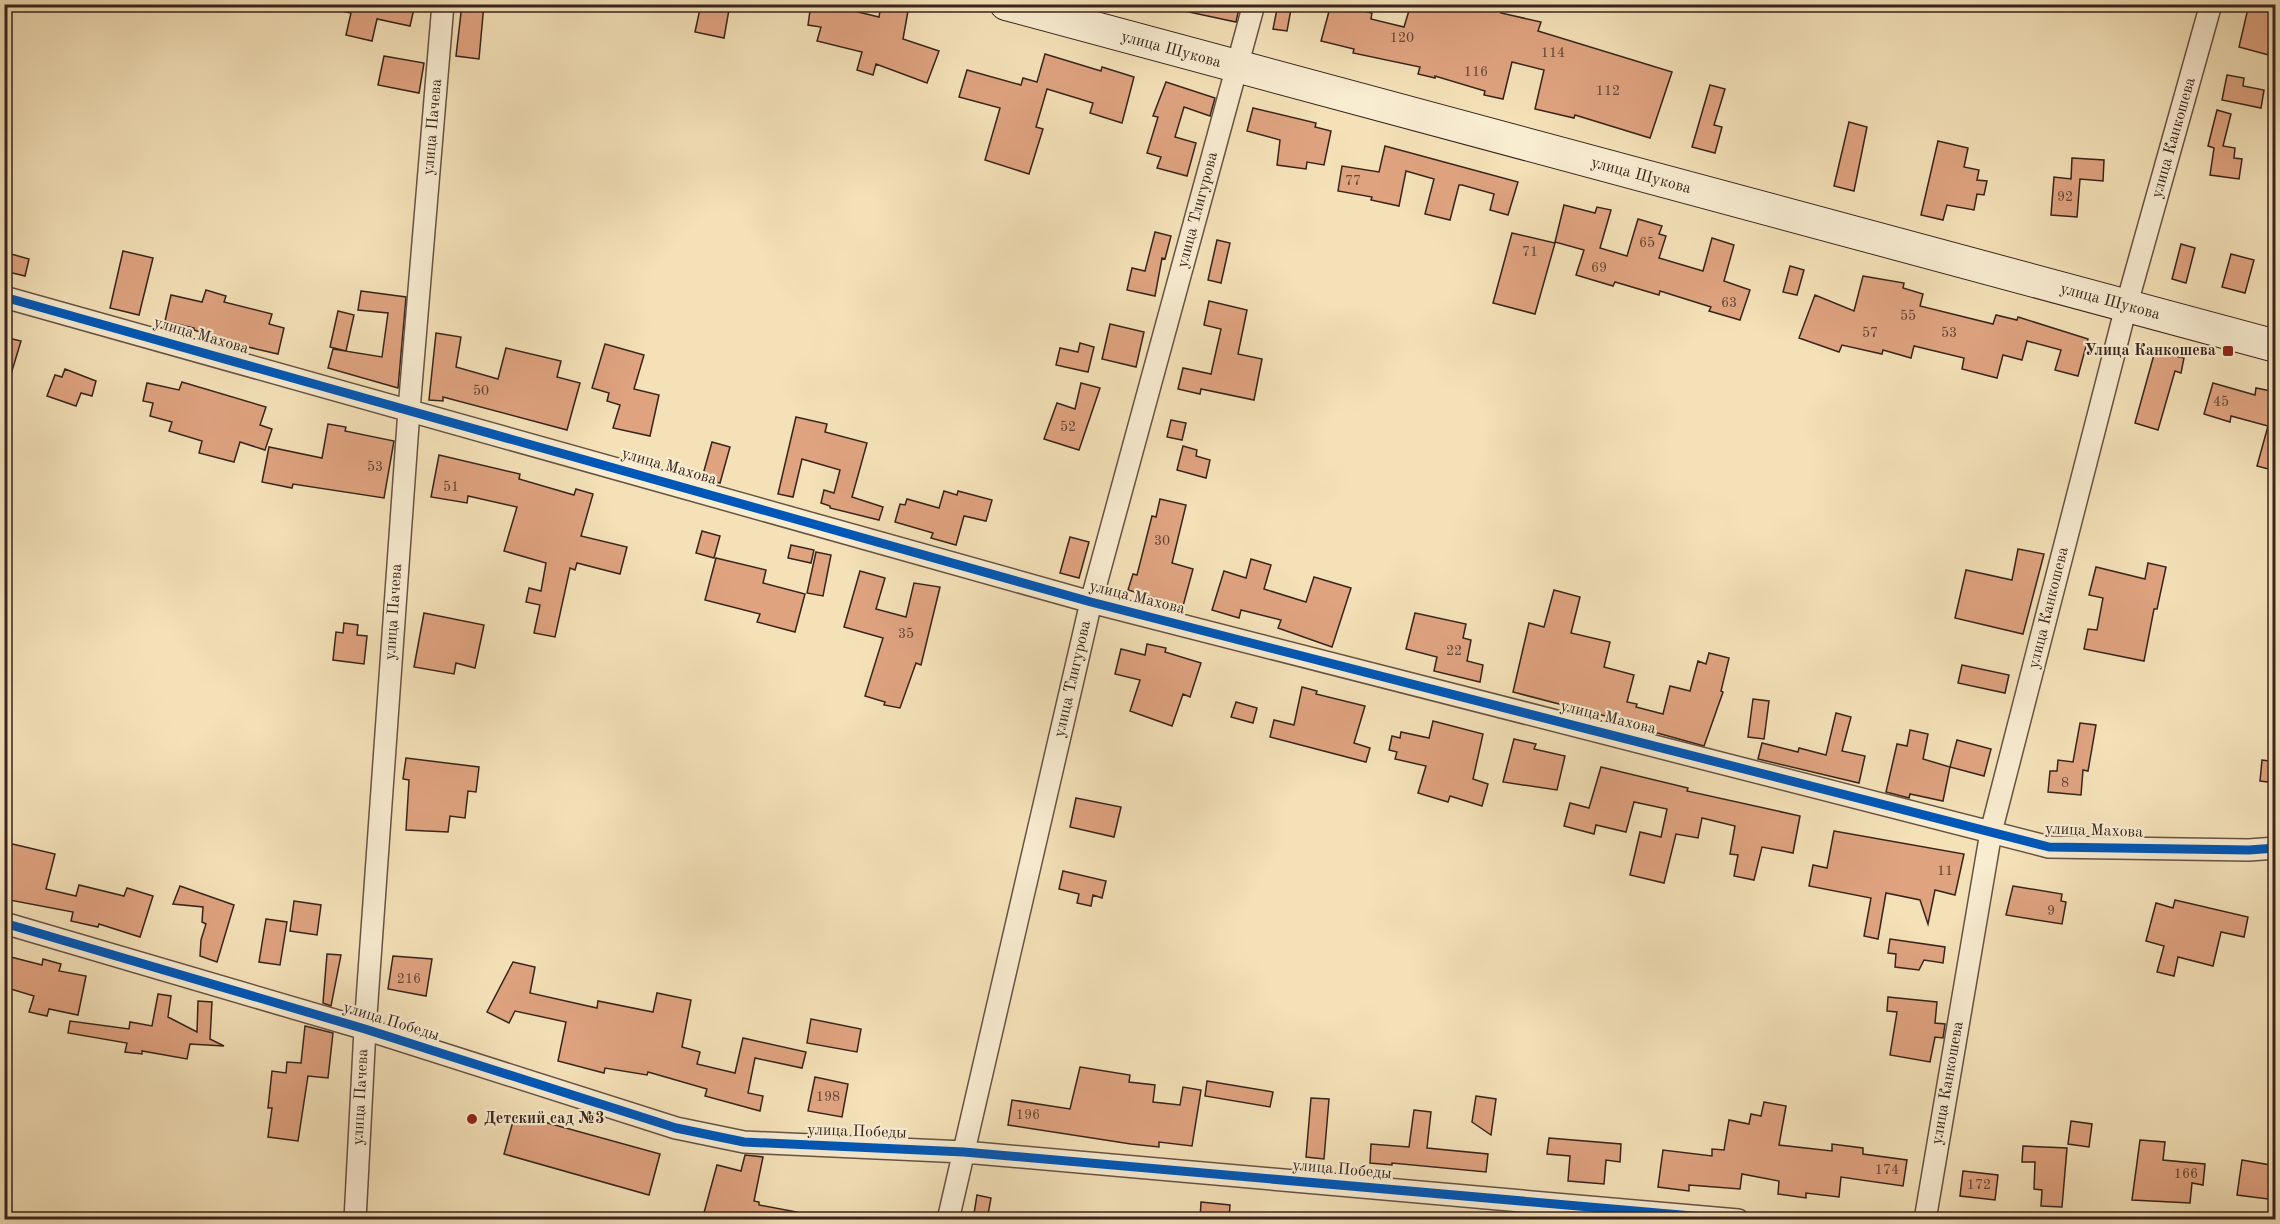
<svg xmlns="http://www.w3.org/2000/svg" width="2280" height="1224" viewBox="0 0 2280 1224" font-family="'Old Standard TT',serif">
<style>
.building{fill:#dfa380;stroke:#38241b;stroke-width:1.5}
.lines{fill:none;stroke-linecap:round;stroke-linejoin:round}
.minor-casing{stroke:#675342;stroke-width:24}
.secondary-casing{stroke:#38241b;stroke-width:34}
.minor{stroke:#f8ecd1;stroke-width:21}
.secondary{stroke:#f8ecd1;stroke-width:32}
.cycleway-casing{stroke:#f8ecd1;stroke-width:13}
.cycleway{stroke:#0057b8;stroke-width:9}
.poi-dot{fill:#8f2418;stroke:#f8ecd1;stroke-width:2}
.labels{text-anchor:middle;dominant-baseline:central;stroke-width:4.5;stroke-linejoin:round;paint-order:stroke}
.number-label{font-size:14px;fill:#624434}
.street-label{font-size:16px;fill:#38241b;stroke:#f8ecd1}
.poi-label{font-size:16px;font-weight:bold;fill:#38241b;stroke:#f8ecd1;text-anchor:end}
</style>
<rect width="100%" height="100%" fill="#f4e1b8"/>
<filter id="stains"><feTurbulence type="fractalNoise" baseFrequency=".00333" numOctaves="4"/><feColorMatrix values="0 0 0 0 .2 0 0 0 0 .09 0 0 0 0 .02 0 0 0 .5 -.17"/></filter>
<radialGradient id="worn" r=".72"><stop offset=".6" stop-color="#630" stop-opacity="0"/><stop offset="1" stop-color="#630" stop-opacity=".3"/></radialGradient>
<path class="building" d="M342 4H415L410 26 377 19 372 41 346 35 351 13 341 11Z
M462 4H484L479 59 456 56Z
M701 4H730L724 38 695 32Z
M811 4H825L879 17 881 5 908 11 903 39 939 51 927 83 876 64 873 75 857 70 862 52 817 41 821 27 808 25Z
M1185 4H1240L1236 22 1184 11Z
M1278 4H1292L1287 31 1273 29Z
M1331 4 1372 13 1371 19 1404 27 1411 4H1485L1502 9 1501 13 1541 22 1538 31 1672 72 1650 138 1575 115 1574 118 1535 109 1544 70 1512 62 1503 99 1484 95 1485 91 1435 76V78L1418 74 1420 67 1353 53 1354 49 1321 41Z
M2249 4H2276V57L2239 47Z
M1045 54 1101 71 1102 67 1134 77 1122 123 1090 113 1093 103 1047 89 1036 127 1043 129 1029 174 985 160 1000 108 959 97 967 70 1021 85 1023 78 1037 82Z
M384 56 424 63 419 93 378 85Z
M2227 75 2244 78 2243 86 2264 90 2261 108 2222 100Z
M1166 82 1215 98 1210 116 1184 107 1175 137 1196 143 1187 176 1157 168 1161 157 1147 153 1158 117 1153 116Z
M1710 85 1725 89 1714 125 1722 127 1715 153 1692 147Z
M1253 108 1316 123 1315 127 1331 131 1324 165 1307 162 1306 169 1277 165 1280 140 1247 131Z
M2217 110 2231 114 2223 146 2235 148 2234 158 2242 159 2239 179 2210 175 2214 148 2208 146Z
M1849 122 1867 127 1854 191 1834 186Z
M1938 141 1968 148 1964 167 1979 170 1977 180 1987 181 1984 195 1977 194 1974 210 1947 205 1943 220 1921 215Z
M1385 146 1518 182 1508 215 1490 210 1494 194 1462 185H1459L1450 220 1425 214 1434 179 1406 171 1399 206 1371 200 1372 197 1338 191 1342 166 1379 172Z
M2072 158 2104 160 2103 181 2080 179 2077 217 2051 215 2054 177 2071 179Z
M1564 205 1595 213 1597 207 1611 210 1600 248 1627 256 1638 219 1662 226 1659 234 1666 236 1659 258 1703 271 1712 238 1734 245 1724 281 1750 290 1740 320 1709 311 1711 307 1660 291 1659 295 1615 282 1613 286 1576 275 1584 250 1555 242Z
M1155 232 1171 236 1165 259 1162 258 1155 296 1127 290 1132 268 1145 271Z
M1512 233 1555 243 1535 314 1493 303Z
M1217 240 1230 243 1221 283 1208 280Z
M2181 244 2195 248 2186 283 2172 279Z
M123 251 153 258 139 315 110 308Z
M4 252 29 259 25 276 4 271Z
M2231 254 2254 260 2245 293 2222 287Z
M1790 266 1804 270 1797 295 1783 292Z
M1863 276 1904 283 1903 288 1923 294 1920 306 1993 324 1996 315 2017 320 2018 317 2088 339 2078 376 2055 370 2061 350 2027 341 2022 360 2003 355 1997 378 1962 369 1964 358 1914 346 1911 358 1883 350 1882 354 1842 345 1839 352 1799 338 1815 295 1854 311Z
M206 290 226 296 224 302 272 314 269 324 284 328 278 354 235 344 194 330V328L165 321 171 295 202 302Z
M361 291 406 297 398 388 328 368 333 349 382 357 388 313 358 310Z
M1209 301 1247 310 1238 354 1262 359 1254 400 1201 389 1200 394 1178 389 1183 368 1211 374 1221 329 1204 325Z
M338 311 354 315 346 351 330 347Z
M1110 324 1144 332 1136 367 1102 359Z
M436 333 461 337 456 367 498 379 506 348 561 361 557 377 580 383 567 430 443 397V401L429 400Z
M4 337 21 341 8 384H4Z
M1080 343 1094 347 1088 372 1056 365 1060 348 1078 352Z
M605 344 644 355 634 389 659 395 650 436 613 428 620 405 607 401 609 393 592 388Z
M2155 351 2184 358 2181 373 2175 371 2158 430 2135 423Z
M65 369 96 381 92 396 81 393 76 406 47 396 55 375 62 377Z
M182 382 266 407 260 425 272 429 265 450 240 442 234 462 199 453 202 441 169 431 172 422 150 416 153 403 143 401 147 383 179 390Z
M1081 383 1100 388 1079 450 1044 439 1057 403 1075 409Z
M2213 383 2255 395 2256 388 2276 392V471L2257 466 2268 426 2231 416 2230 422 2204 414Z
M796 417 827 424 825 432 867 443 852 497 883 507 879 520 830 508V506L821 503 824 490 834 493 840 470 802 459 793 497 778 494Z
M1171 420 1186 423 1182 440 1167 437Z
M328 424 346 427 345 431 394 441 384 498 293 484 292 488 262 482 269 447 322 458Z
M712 442 730 447 720 483 702 478Z
M1183 446 1197 450 1196 456 1210 460 1206 478 1177 470Z
M439 455 520 474 519 479 574 495 576 489 593 494 581 536 627 547 620 574 577 563 575 570 570 568 555 637 534 633 540 605 526 602 529 588 541 591 546 563 504 551 517 507 468 496 467 503 431 497Z
M944 491 957 495 958 491 992 500 986 521 964 516 956 545 931 538 933 533 895 522 900 504 905 505 907 499 939 508Z
M1160 499 1186 505 1172 563 1193 569 1183 606 1128 590 1133 574 1137 575 1152 516 1156 517Z
M702 531 720 536 714 558 696 553Z
M1070 537 1089 542 1079 578 1060 573Z
M791 545 814 550 811 563 788 558Z
M2018 549 2044 554 2023 634 1955 618 1966 570 2012 580Z
M816 552 831 555 823 596 807 593Z
M716 558 766 570 763 583 805 594 795 632 757 622 760 614 705 600Z
M1251 559 1271 565 1264 589 1306 602 1314 577 1351 588 1332 647 1278 628 1281 620 1241 610 1239 618 1212 610 1224 571 1246 578Z
M2148 563 2166 567 2157 609H2154L2144 661 2084 649 2088 629 2097 630 2103 598 2089 595 2096 567 2145 579Z
M860 571 885 578 876 609 906 617 914 583 940 587 921 665 916 663 900 708 884 705 885 702 865 696 883 638 844 627Z
M1554 590 1580 597 1571 633 1610 642 1604 667 1634 675 1627 702 1637 704 1636 707 1663 714 1670 686 1690 691 1698 661 1706 664 1709 653 1729 658 1721 691 1723 692 1704 746 1643 729 1644 726 1513 692 1529 623 1544 627Z
M424 613 484 625 475 668 456 663 454 674 414 667Z
M1415 613 1466 624 1463 638 1471 640 1467 661 1483 665 1480 682 1434 671 1437 657 1406 649Z
M344 623 358 625 357 635 367 636 364 664 333 660 336 632 343 633Z
M1147 644 1166 648 1165 652 1201 663 1190 697 1183 694 1172 726 1130 711 1140 680 1115 674 1121 649 1145 655Z
M1962 665 2009 675 2005 693 1958 683Z
M1302 687 1317 691 1316 694 1365 706 1354 743 1370 748 1366 762 1270 737 1274 720 1294 725Z
M1753 699 1769 701 1764 739 1748 737Z
M1236 702 1257 708 1253 723 1231 717Z
M1836 713 1851 717 1842 751 1865 756 1859 783 1758 759 1762 743 1798 752 1799 748 1826 755Z
M1433 721 1483 734 1473 779 1488 784 1482 806 1450 796 1448 802 1418 793 1426 766 1395 759 1397 752 1389 750 1392 736 1400 738 1401 732 1429 738Z
M2080 723 2096 725 2088 771 2083 770 2081 795 2048 792 2050 771H2057L2058 760 2073 762Z
M1910 730 1928 734 1923 759 1950 767 1943 801 1910 794 1909 798 1886 792 1897 744 1907 746Z
M1514 739 1536 744 1534 749 1565 756 1557 790 1503 782Z
M1957 740 1991 749 1984 776 1950 767Z
M406 758 479 767 476 792 468 791 465 818 450 816 448 832 406 830 409 780 403 779Z
M2262 760 2276 762V783L2260 781Z
M1601 767 1688 788 1687 791 1800 816 1793 853 1762 847 1754 880 1734 876 1738 855 1730 854 1735 826 1702 818 1698 838 1676 834 1664 883 1630 875 1640 832 1661 837 1667 809 1634 802 1626 832 1596 825 1594 834 1564 826 1570 803 1589 808Z
M1076 798 1121 807 1114 837 1070 827Z
M1834 831 1964 854 1955 895 1935 890 1928 924 1920 900 1886 893 1878 939 1864 936 1871 898 1809 886 1813 865 1827 868Z
M4 842 55 854 46 889 76 896 79 885 124 896 127 888 153 896 140 937 99 924 98 927 71 921 73 912 4 899Z
M1063 871 1106 881 1102 898 1093 895 1091 906 1077 903 1079 894 1059 889Z
M180 886 234 905 217 962 200 956 201 940 206 924 202 922 203 907 173 904Z
M2013 886 2062 894 2061 901 2066 902 2062 924 2006 915Z
M2175 900 2248 917 2244 937 2221 932 2213 966 2178 957 2174 976 2157 972 2164 946 2146 941 2156 903 2173 908Z
M294 901 321 905 317 935 290 931Z
M266 919 287 922 280 965 259 962Z
M1890 939 1945 947 1943 963 1924 960 1919 970 1895 967 1896 954 1888 953Z
M327 954 341 955 331 1006 323 1003Z
M7 956 42 965 43 959 61 964 59 971 86 976 78 1015 49 1009 47 1016 29 1012 34 996 4 987Z
M393 956 432 959 426 996 388 989Z
M513 962 535 967 530 993 597 1008 598 1001 653 1012 657 993 691 1000 682 1047 700 1052 697 1064 735 1073 743 1038 806 1052 802 1068 755 1058 748 1093 763 1096 760 1111 705 1096 707 1089 648 1072 647 1075 605 1068 604 1073 558 1061 566 1022 515 1011 509 1023 487 1012Z
M158 994 171 996 168 1017 197 1032 198 1001 212 1002 210 1039 224 1046 190 1044 187 1059 142 1051V1054L125 1052 127 1043 68 1033 70 1021 129 1029 130 1022 152 1026Z
M1888 997 1937 1002 1935 1023 1945 1024 1943 1038 1935 1037 1930 1062 1890 1055 1897 1012 1887 1011Z
M811 1019 861 1029 857 1052 807 1043Z
M305 1026 333 1033 328 1078 308 1076 298 1141 268 1137 272 1108H268L272 1071 286 1073 287 1062 301 1063Z
M1080 1067 1130 1075 1129 1082 1155 1085 1153 1102 1180 1105 1183 1087 1201 1090 1192 1146 1159 1142V1147L1131 1144 1008 1125 1012 1100 1070 1109Z
M815 1077 848 1084 842 1117 808 1111Z
M1207 1081 1273 1092 1270 1107 1205 1096Z
M1476 1096 1496 1099 1491 1135 1472 1122Z
M1311 1098 1329 1099 1324 1159 1306 1157Z
M1764 1102 1786 1106 1779 1145 1832 1151V1144L1863 1148V1154L1907 1160 1903 1186 1841 1177 1839 1197 1806 1193V1198L1778 1194 1779 1181 1742 1174 1740 1189 1689 1185V1191L1658 1187 1663 1150 1712 1156V1149L1724 1150 1729 1120 1749 1124 1751 1114 1761 1116Z
M1414 1110 1431 1112 1427 1148 1488 1154 1486 1172 1392 1163V1165L1370 1163 1371 1144 1409 1147Z
M515 1114 660 1154 649 1195 504 1154Z
M2071 1121 2092 1124 2089 1147 2068 1144Z
M1549 1138 1621 1144 1620 1162 1606 1160 1604 1184 1568 1181 1570 1156 1547 1154Z
M2140 1140 2165 1142 2163 1160 2205 1164 2203 1185 2192 1183 2190 1203 2132 1200Z
M2023 1146 2067 1148 2062 1207 2041 1206 2042 1190 2034 1189 2035 1162H2022Z
M745 1155 763 1157 754 1201 759 1202V1205L797 1212 796 1220H702L717 1165 741 1171Z
M2242 1160 2276 1166V1200L2237 1195Z
M1963 1171 1998 1175 1995 1200 1960 1196Z
M977 1195 991 1198 987 1220H973Z
M1201 1202 1230 1205 1229 1220H1200Z"/>
<g class="lines">
<defs>
<path id="minor" d="M4 297 1091 602 2049 847 2249 850 2276 848
M4 923 365 1029 676 1128 744 1142 964 1152 1738 1220
M355 1220 365 1029 409 410 443 4
M948 1220 1091 602 1254 4
M1925 1220 1991 832 2126 307 2211 4"/>
<path id="secondary" d="M1006 4 2276 346"/>
</defs>
<use href="#minor" class="minor-casing"/>
<use href="#secondary" class="secondary-casing"/>
<use href="#minor" class="minor"/>
<use href="#secondary" class="secondary"/>
<defs>
<path id="cycleway" d="M4 297 1091 602 2049 847 2249 850 2276 848
M4 923 365 1029 676 1128 744 1142 964 1152 1738 1220"/>
</defs>
<use href="#cycleway" class="cycleway-casing"/>
<use href="#cycleway" class="cycleway"/>
</g>
<g class="poi-dot">
<rect x="2222" y="345" width="12" height="12" rx="3"/>
<circle cx="472" cy="1119" r="6"/>
</g>
<g class="labels">
<g class="number-label">
<text x="1402" y="38">120</text>
<text x="1553" y="53">114</text>
<text x="1476" y="72">116</text>
<text x="1608" y="91">112</text>
<text x="1353" y="181">77</text>
<text x="2065" y="197">92</text>
<text x="1647" y="243">65</text>
<text x="1530" y="252">71</text>
<text x="1599" y="268">69</text>
<text x="1729" y="303">63</text>
<text x="1908" y="316">55</text>
<text x="1870" y="333">57</text>
<text x="1949" y="333">53</text>
<text x="481" y="391">50</text>
<text x="2221" y="402">45</text>
<text x="1068" y="427">52</text>
<text x="375" y="467">53</text>
<text x="451" y="487">51</text>
<text x="1162" y="541">30</text>
<text x="906" y="634">35</text>
<text x="1454" y="651">22</text>
<text x="2065" y="783">8</text>
<text x="1945" y="871">11</text>
<text x="2051" y="911">9</text>
<text x="409" y="979">216</text>
<text x="828" y="1097">198</text>
<text x="1028" y="1115">196</text>
<text x="1887" y="1170">174</text>
<text x="2186" y="1174">166</text>
<text x="1979" y="1185">172</text>
</g>
<g class="street-label">
<text transform="translate(1171 50) rotate(15)">улица Шукова</text>
<text transform="translate(433 127) rotate(-85)">улица Пачева</text>
<text transform="translate(2174 138) rotate(-74)">улица Канкошева</text>
<text transform="translate(1641 176) rotate(15)">улица Шукова</text>
<text transform="translate(1198 210) rotate(-75)">улица Тлигурова</text>
<text transform="translate(2110 302) rotate(15)">улица Шукова</text>
<text transform="translate(201 336) rotate(16)">улица Махова</text>
<text transform="translate(669 467) rotate(16)">улица Махова</text>
<text transform="translate(1137 598) rotate(14)">улица Махова</text>
<text transform="translate(2049 608) rotate(-76)">улица Канкошева</text>
<text transform="translate(394 612) rotate(-86)">улица Пачева</text>
<text transform="translate(1073 679) rotate(-77)">улица Тлигурова</text>
<text transform="translate(1608 718) rotate(14)">улица Махова</text>
<text transform="translate(2094 831) rotate(2)">улица Махова</text>
<text transform="translate(391 1022) rotate(17)">улица Победы</text>
<text transform="translate(1948 1083) rotate(-80)">улица Канкошева</text>
<text transform="translate(361 1097) rotate(-87)">улица Пачева</text>
<text transform="translate(857 1132) rotate(2)">улица Победы</text>
<text transform="translate(1342 1170) rotate(5)">улица Победы</text>
</g>
<g class="poi-label">
<text x="2216" y="351">Улица Канкошева</text>
<text x="484" y="1119" text-anchor="start">Детский сад №3</text>
</g>
</g>
<rect width="2280" height="1224" fill="none" stroke="#f4e1b8" stroke-width="24"/>
<rect x="6" y="6" width="2268" height="1212" fill="none" stroke="#38241b" stroke-width="3"/>
<rect x="12" y="12" width="2256" height="1200" fill="none" stroke="#38241b" stroke-width="1.5"/>
<rect width="100%" height="100%" filter="url(#stains)"/>
<rect width="100%" height="100%" fill="url(#worn)"/>
</svg>
